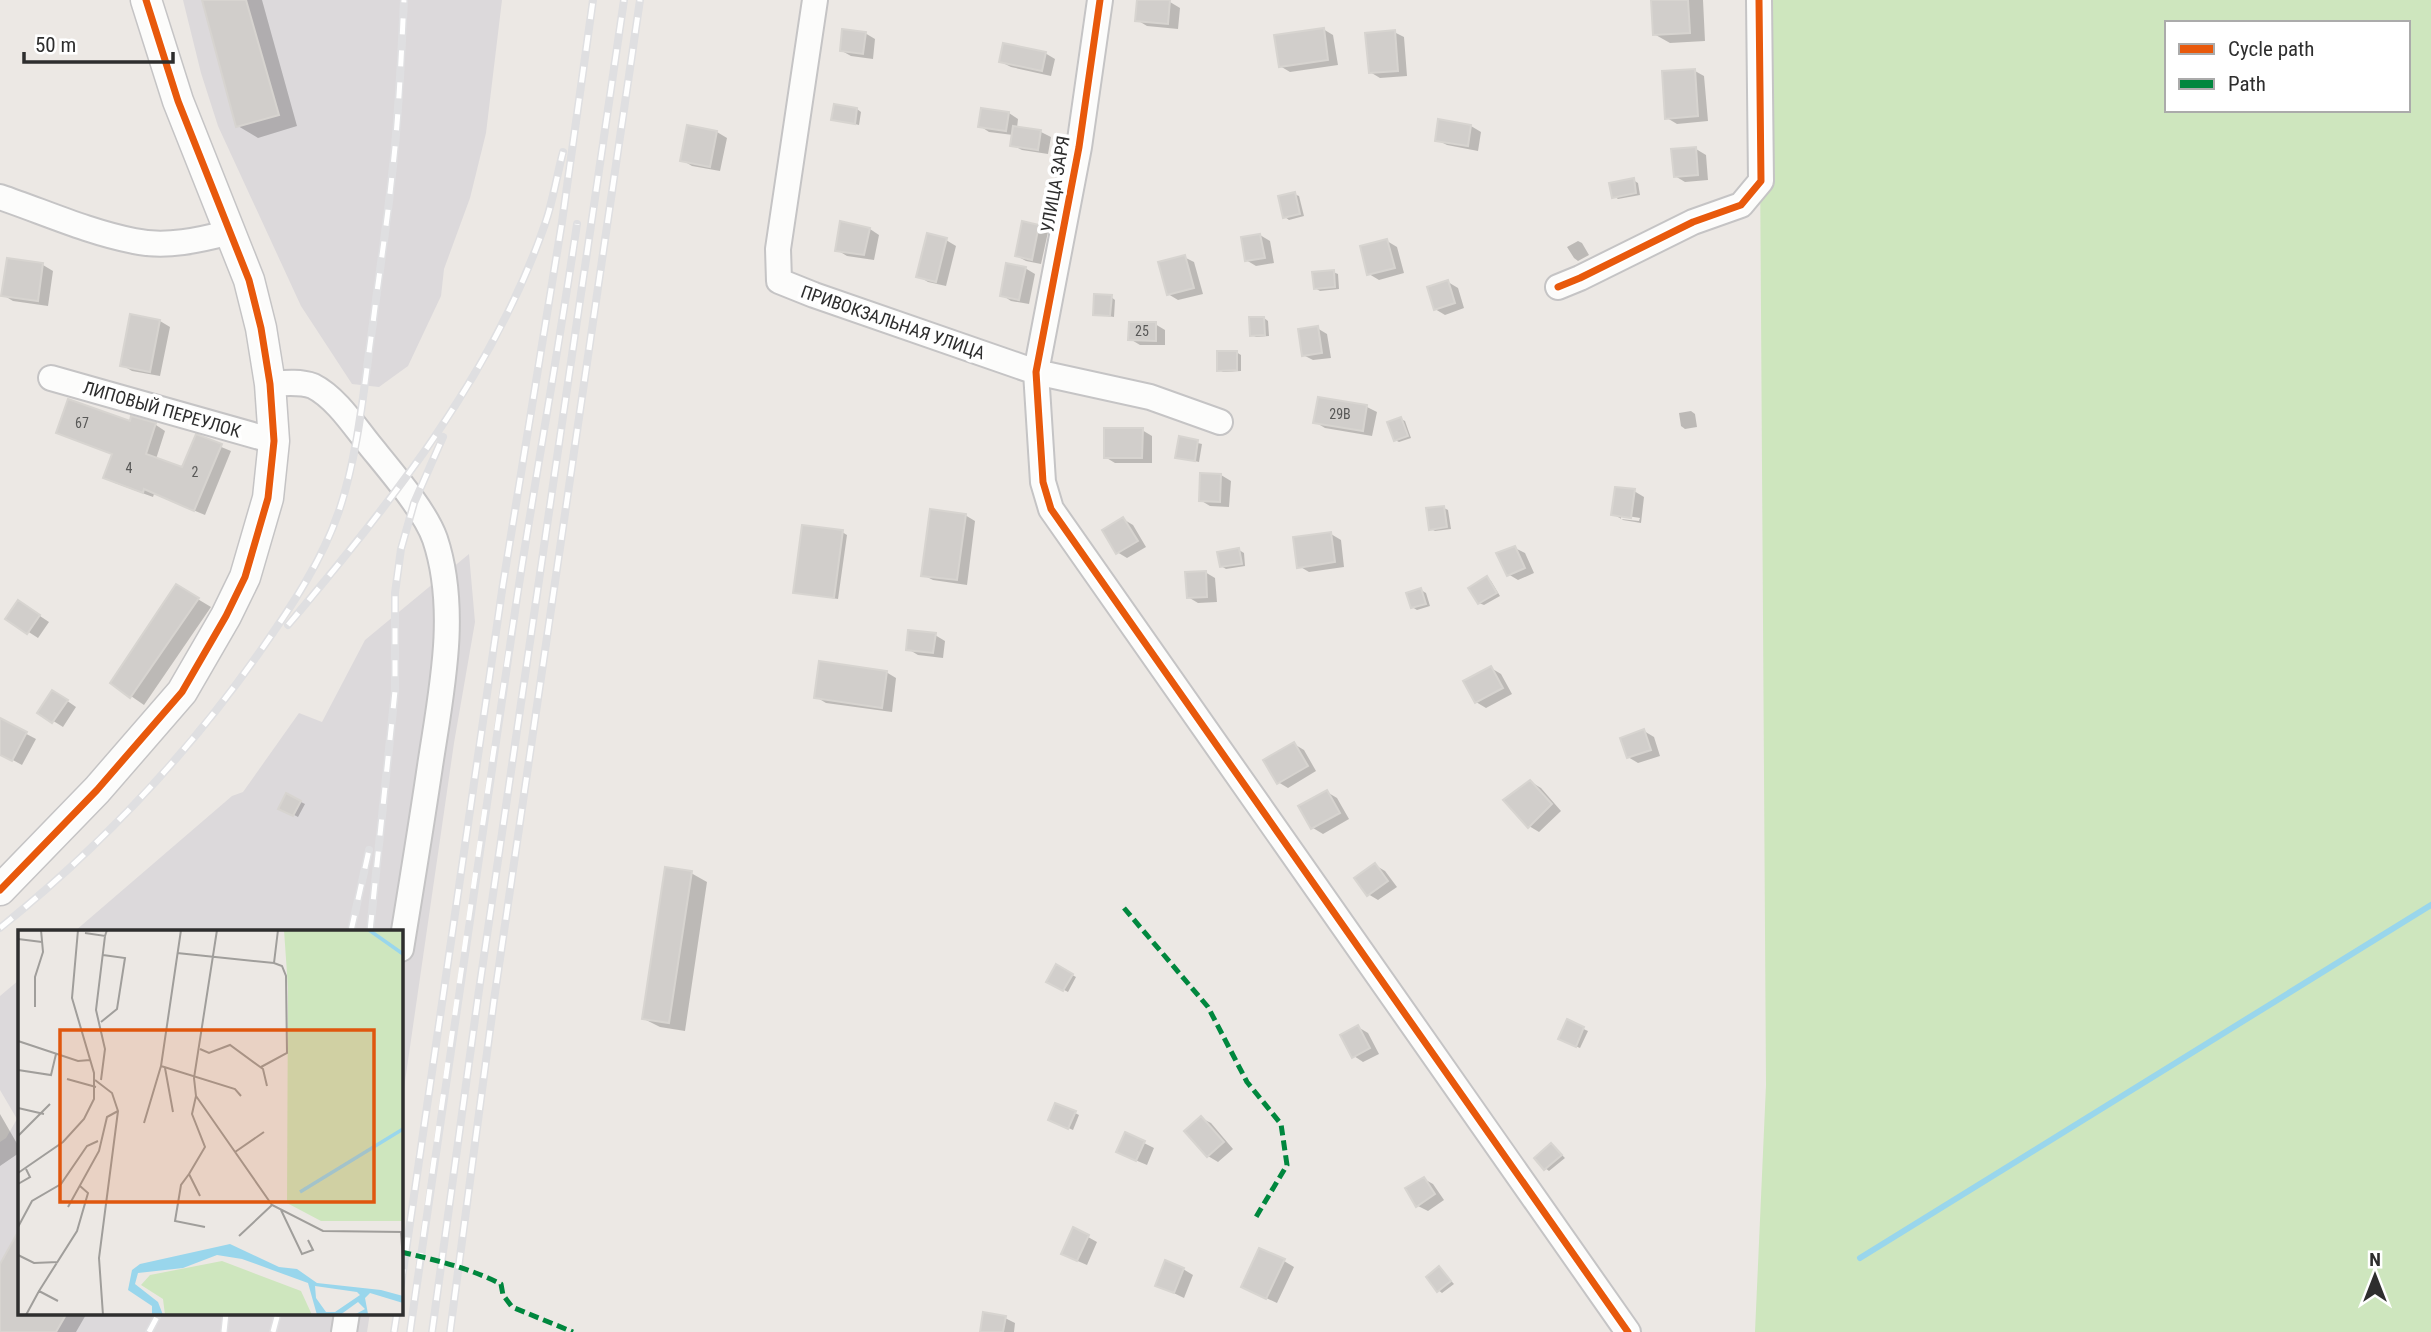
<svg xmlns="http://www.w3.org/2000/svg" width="2431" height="1332" viewBox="0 0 2431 1332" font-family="'Roboto Condensed',sans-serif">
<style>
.industrial{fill:#dcd9db}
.green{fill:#cee6be;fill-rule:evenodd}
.shadow{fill:#0003;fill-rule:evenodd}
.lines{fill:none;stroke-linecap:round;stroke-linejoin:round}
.stream{stroke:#99d6ec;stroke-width:6}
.building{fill:#d1cecb;stroke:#d7d4d0;stroke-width:2}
.minor-casing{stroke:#c5c4c5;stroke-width:28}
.tertiary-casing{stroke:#c5c4c5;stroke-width:33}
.minor{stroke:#fcfcfb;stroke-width:24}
.tertiary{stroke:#fcfcfb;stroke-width:30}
.rail-casing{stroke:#dfdfe1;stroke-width:8}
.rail{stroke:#fff;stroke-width:5;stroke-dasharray:16;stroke-linecap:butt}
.quiet{stroke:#00873e;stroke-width:5;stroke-dasharray:10 5;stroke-linecap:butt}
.cycleway-casing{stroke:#fff;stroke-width:11}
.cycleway{stroke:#e8590c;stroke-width:7}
.labels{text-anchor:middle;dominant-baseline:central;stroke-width:7;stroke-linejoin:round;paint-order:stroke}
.number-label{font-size:14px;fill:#585857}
.street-label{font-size:18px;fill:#2e2e2e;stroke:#fff}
.inset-river{fill:none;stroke:#99d6ec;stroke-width:3.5}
.inset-road{fill:none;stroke:#a09e9b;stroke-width:2}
.view{fill:#df570e;fill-opacity:0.15;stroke:#df570e;stroke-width:3.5}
.inset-edge{fill:none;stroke:#2e2e2e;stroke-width:3.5}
</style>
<rect width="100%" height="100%" fill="#ece8e4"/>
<path class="industrial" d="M183 0H502L486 133 470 198 444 269 441 296 408 366 379 387 352 384 301 306 218 126 201 73Z
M469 554 475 622 454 743 401 1109V931H75L232 796 243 792 299 713 322 722 365 640Z
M19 980V1313H370L367 1332H0V1142L6 1138 17 1119 0 1090V996Z"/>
<path class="green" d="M1759 0H2431V1332H1755L1766 1085ZM2167 23H2408V110H2167Z"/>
<path class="shadow" d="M204 0H262L297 126 258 138 238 126Z
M1139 0 1170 2 1180 8 1178 29 1147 26 1137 20Z
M1653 0H1703L1705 41 1670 43 1654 34Z
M1323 29 1333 35 1338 65 1290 72 1280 66Z
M1394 32 1404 37 1407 76 1380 78 1370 72Z
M865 33 875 39 873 59 851 56 842 51Z
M1045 53 1055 59 1051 76 1011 67 1001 62Z
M1695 71 1704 76 1708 121 1677 124 1667 118Z
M857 109 861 112 859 125 833 119Z
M1009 113 1018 119 1017 128 1041 132 1051 137 1048 154 1022 150 1012 145 1013 135 989 132 980 126Z
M1471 126 1481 132 1478 151 1447 145 1437 140Z
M689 127 717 132 727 138 720 171 692 166 682 160Z
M1696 149 1706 155 1708 180 1685 182 1675 176Z
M1633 180 1638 183 1640 195 1618 199 1614 196Z
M1294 194 1299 196 1304 216 1289 220 1285 217Z
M1038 226 1048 232 1041 264 1026 261 1017 256Z
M870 229 879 235 874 260 847 256 837 250Z
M1260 235 1270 241 1274 263 1256 266 1246 260Z
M946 240 956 246 946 286 928 282 918 276Z
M1387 241 1397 247 1404 273 1379 280 1369 274Z
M1578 241 1582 243 1589 255 1578 261 1574 258 1567 247Z
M1184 257 1194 262 1203 294 1178 300 1168 294Z
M43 265 53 271 48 306 13 301 3 295Z
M1025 268 1035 274 1029 304 1011 301 1002 295Z
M1333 272 1338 274 1339 289 1320 291 1315 288Z
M1448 282 1458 288 1464 308 1445 315 1435 309Z
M1111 297 1115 300 1114 317 1095 314Z
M1264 318 1268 321 1269 336 1256 337 1252 335Z
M160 321 170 327 160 376 132 371 122 365Z
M1155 324 1165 330V345H1140L1130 339Z
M1317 328 1327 334 1331 358 1313 360 1303 355Z
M1236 352 1241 355V371L1223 372 1219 370Z
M1320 399 1367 407 1377 412 1372 436 1325 428 1315 422Z
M1691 411 1695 414 1697 427 1685 429 1681 426 1679 413Z
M132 418 156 425 165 431 156 459 183 469 197 437 231 451 205 515 154 494 153 497 115 483 105 478 114 455 58 432 131 423Z
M1401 419 1405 421 1411 438 1399 442 1395 440Z
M1142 430 1152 436V463H1115L1105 457Z
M1180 439 1202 444 1199 462 1177 457Z
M1221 475 1231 481 1229 507 1210 506 1200 500Z
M1634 491 1644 497 1641 523 1623 520 1613 514ZM1621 515 1640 518 1639 521 1621 519Z
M1444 508 1448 510 1451 529 1435 531 1431 529Z
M965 515 975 521 967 585 933 580 923 575Z
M1123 519 1133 525 1146 547 1127 558 1117 552Z
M842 532 847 535 838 599 795 592Z
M1331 534 1341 540 1344 567 1309 572 1299 566Z
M1515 548 1525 553 1534 573 1518 580 1508 574Z
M1239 550 1244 553 1245 566 1226 569 1221 566Z
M1205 572 1215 578 1217 602 1198 603 1188 597Z
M1487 578 1491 581 1500 596 1484 605 1479 603Z
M176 586 211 607 144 705 112 683Z
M1421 590 1426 593 1430 606 1417 610 1412 607Z
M28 608 49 622 38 638 7 618Z
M935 635 945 641 943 658 918 655 908 649Z
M1491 668 1501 674 1512 694 1486 708 1476 702Z
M886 672 896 678 892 712 826 703 816 697Z
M63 698 76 707 63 727 39 712Z
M0 720 36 739 22 765 0 753Z
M1644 731 1654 737 1660 756 1638 763 1628 757Z
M1294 744 1304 750 1316 771 1288 788 1278 782Z
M1531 782 1541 788 1561 811 1539 832 1529 826Z
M1327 792 1337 798 1349 819 1323 834 1313 828 1301 807Z
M287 795 305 804 298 817 281 808Z
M1375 865 1385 871 1397 887 1378 900 1368 894Z
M691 873 707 882 685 1031 660 1027 644 1019Z
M1057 967 1076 977 1068 992 1049 982Z
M1568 1022 1588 1031 1580 1048 1564 1041Z
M1358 1027 1368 1033 1379 1054 1363 1062 1354 1056Z
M1075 1113 1079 1115 1073 1130 1055 1122Z
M0 1114 19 1147V1153L0 1166Z
M1201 1118 1211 1123 1233 1149 1218 1162 1208 1156Z
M1144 1143 1154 1148 1147 1165 1128 1157Z
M1552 1145 1565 1158 1549 1171 1545 1168Z
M1424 1179 1433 1184 1444 1200 1428 1211 1418 1206Z
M19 1233V1313H87L76 1332H0V1267Z
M1088 1237 1097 1242 1087 1265 1073 1259Z
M1284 1261 1294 1267 1277 1303 1253 1292Z
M1439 1268 1454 1284 1442 1293 1438 1290Z
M1183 1269 1193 1275 1184 1298 1157 1285Z
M1005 1318 1015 1323 1014 1332H982Z"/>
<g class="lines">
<path class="stream" d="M1860 1258 2431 905"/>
</g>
<path class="building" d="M202 0H246L279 115 236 127Z
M1137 0H1170L1168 24 1135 21Z
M1651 0H1688L1690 33 1653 35Z
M1324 28 1328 60 1279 67 1274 35Z
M842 29 866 32 863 54 840 51Z
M1395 30 1398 71 1369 73 1365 33Z
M1003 43 1046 52 1042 71 999 62Z
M1695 69 1698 116 1665 119 1662 71Z
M834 104 857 108 855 124 831 120Z
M981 108 1009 112 1006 131 978 127Z
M1438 119 1471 125 1468 146 1435 141Z
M687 125 717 131 710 167 680 161Z
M1013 126 1041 130 1038 150 1010 146Z
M1696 147 1698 175 1674 177 1671 149Z
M1634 178 1636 193 1612 198 1609 183Z
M1295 192 1300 214 1283 218 1278 196Z
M840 221 870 228 864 255 835 251Z
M1022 221 1039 225 1032 260 1015 256Z
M927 233 947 238 936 282 916 277Z
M1260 234 1265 258 1245 261 1241 237Z
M1387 239 1395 268 1367 275 1360 246Z
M1185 255 1194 288 1167 295 1158 262Z
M7 258 43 263 38 301 1 296Z
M1006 263 1026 267 1019 300 1000 296Z
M1334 270 1335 287 1314 289 1312 272Z
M1448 280 1455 303 1434 310 1427 287Z
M1094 294 1112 295 1110 316 1093 315Z
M130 314 160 320 150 372 120 366Z
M1249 317H1264L1265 335 1250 336Z
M1129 322H1156V341L1128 340Z
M1318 326 1322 353 1302 356 1298 329Z
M1217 351H1237V370L1217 371Z
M1318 397 1367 405 1363 431 1313 423Z
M68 399 130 421 131 416 156 423 146 454 182 467 196 434 222 444 194 511 144 489 143 493 103 478 112 454 56 433Z
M1401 417 1408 436 1394 441 1387 422Z
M1104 428H1143L1142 458H1104Z
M1179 436 1198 440 1195 461 1175 458Z
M1200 473 1221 474 1220 502 1199 501Z
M1615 487 1635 489 1631 518 1611 515Z
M1444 506 1447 527 1429 530 1426 508Z
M930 509 966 514 957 580 921 576Z
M1123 517 1138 541 1116 554 1102 530Z
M802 525 843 530 834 598 793 593Z
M1331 532 1335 562 1297 568 1293 537Z
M1515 546 1525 568 1507 576 1496 553Z
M1239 548 1242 564 1220 567 1217 552Z
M1206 571 1207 597 1187 598 1185 572Z
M1487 576 1497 593 1478 604 1468 588Z
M176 584 199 598 130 698 110 683Z
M1421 588 1426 604 1411 608 1406 593Z
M18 600 40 615 27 634 5 619Z
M908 630 936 633 933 653 906 650Z
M819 661 887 671 882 708 814 698Z
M1491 666 1503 688 1475 703 1463 681Z
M52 690 68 700 52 723 37 713Z
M0 718 27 732 12 761 0 755Z
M1644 729 1651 750 1627 758 1620 738Z
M1294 742 1308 766 1277 784 1263 760Z
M1530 780 1552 804 1528 828 1503 800Z
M1327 790 1340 813 1311 829 1298 806Z
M286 793 301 801 293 816 278 809Z
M1375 863 1388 881 1367 896 1354 878Z
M665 867 692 871 669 1023 642 1019Z
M1056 964 1073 974 1063 991 1046 982Z
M1567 1019 1584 1027 1576 1047 1558 1039Z
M1358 1025 1370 1048 1352 1058 1340 1035Z
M1055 1103 1076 1111 1068 1129 1048 1120Z
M1201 1116 1224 1142 1207 1157 1184 1131Z
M1125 1132 1145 1141 1136 1161 1116 1152Z
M1551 1143 1562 1155 1544 1170 1534 1158Z
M1424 1177 1435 1194 1416 1207 1405 1188Z
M1073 1227 1089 1235 1077 1261 1061 1254Z
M19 1230V1313H67L56 1332H0V1264Z
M1259 1248 1285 1259 1266 1299 1241 1287Z
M1165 1260 1184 1268 1174 1293 1155 1286Z
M1439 1266 1451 1281 1437 1292 1426 1277Z
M983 1312 1006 1316 1003 1332H980Z"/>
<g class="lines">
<defs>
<path id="minor" d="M815 0 778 249 779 281 814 295 1036 372 1150 397 1220 422
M1100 0 1079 147 1036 372 1043 482 1051 509 1628 1332
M0 197C44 212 88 232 134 241 166 248 200 240 231 232
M1558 287 1580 278 1693 222 1741 205 1761 181 1759 0
M51 378 274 441
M270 384C283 383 300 381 313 386 335 397 353 424 368 443 388 468 425 510 435 539 459 611 441 693 430 766 421 827 411 888 401 949
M344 1332 347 1313"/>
<path id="tertiary" d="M0 890 97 790 182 692 226 616 245 577 268 498 274 441 270 384 261 328 249 280 178 101 146 0"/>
</defs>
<use href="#minor" class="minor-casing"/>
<use href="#tertiary" class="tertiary-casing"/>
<use href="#minor" class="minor"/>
<use href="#tertiary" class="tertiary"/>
<defs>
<path id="rail" d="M288 625C390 504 493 375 545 224 553 201 557 175 563 152
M0 928C99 848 188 754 261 650 291 607 322 561 339 511 359 451 364 385 373 323 379 274 387 224 392 175 399 117 401 58 404 0
M351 931 369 850
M370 931 395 691V593L401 549 414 503 443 437
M401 1285 503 584 562 222 593 0
M149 1332 159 1313
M224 1332 226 1313
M273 1332 278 1313
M394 1332 397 1313
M410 1332C444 1085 480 838 518 591 537 468 559 347 577 224
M432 1332 478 997 624 0
M450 1332 494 1000 640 0"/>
</defs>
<use href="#rail" class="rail-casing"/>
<use href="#rail" class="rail"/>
<path class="quiet" d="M1124 908 1208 1007 1247 1082 1281 1124 1287 1165 1256 1217
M401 1252C436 1260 469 1268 501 1284L503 1295 512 1307 573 1332"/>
<defs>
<path id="cycleway" d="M1100 0 1079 147 1036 372 1043 482 1051 509 1628 1332
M1558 287 1580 278 1693 222 1741 205 1761 181 1759 0
M0 890 97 790 182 692 226 616 245 577 268 498 274 441 270 384 261 328 249 280 178 101 146 0"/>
</defs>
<use href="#cycleway" class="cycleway-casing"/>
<use href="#cycleway" class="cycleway"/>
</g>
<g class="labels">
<g class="number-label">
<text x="1142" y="331">25</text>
<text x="1340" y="414">29В</text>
<text x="82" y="423">67</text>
<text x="129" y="468">4</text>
<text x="195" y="472">2</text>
</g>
<g class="street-label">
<text transform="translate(1055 184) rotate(-80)">УЛИЦА ЗАРЯ</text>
<text transform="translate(893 322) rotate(19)">ПРИВОКЗАЛЬНАЯ УЛИЦА</text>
<text transform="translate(162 409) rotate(16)">ЛИПОВЫЙ ПЕРЕУЛОК</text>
</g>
</g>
<g transform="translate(18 930)">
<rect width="385" height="385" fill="#ece8e4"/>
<path d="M266 0H385V291H303L269 273 270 58ZM204 331 283 361 294 385H147L145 369 123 355 132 345Z" fill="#cee6be"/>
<path d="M212 314 261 337 279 339 299 353 363 360 385 366V373L352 363 347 368 350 384 336 385 347 379 340 372 322 385H299L290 353 224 329 199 325 165 338 120 343 117 354 140 372 145 385H134V376L110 360 114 340 122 334ZM297 356 339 362 342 365 317 382H308L298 368Z" fill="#99d6ec" fill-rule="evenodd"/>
<path class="inset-river" d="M351 0 385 24M282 262 385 199"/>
<path class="inset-road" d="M163 0 143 136 217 159 223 166M199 0 176 148 178 166 254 275 305 301 385 302M67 3 87 6 89 0M0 9 24 12M159 23 256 33M17 77V47L25 22 23 0M83 92 99 79 107 28 85 25M0 111 60 131 72 130M182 119 191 123 212 115 245 139 249 156M243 137 269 123 268 46 264 36 256 33 260 0M147 138 155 182M0 140 33 145 38 124M49 149 78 157M77 150 94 163 100 181 81 328 85 385M83 150 87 119 78 80 87 6M178 166 174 184 187 217 171 244 182 266M0 178 26 184M126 193 143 136M0 206 32 174M217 222 246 202M0 243 45 212 66 189 76 169V143L54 68 60 0M171 244 163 255 157 291 187 297M0 254 12 247 8 239M50 277 81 221 89 187 100 181M263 280 284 324 295 320 290 310M0 297 14 271 43 254 69 216 80 211M383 302 385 331M221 306 254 275M0 325 16 333 40 332M40 371 21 361 59 301 70 263 62 256M8 385 21 361"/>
<path class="view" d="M42 100H356V272H42Z"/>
<rect width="385" height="385" class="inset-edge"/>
</g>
<rect x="2165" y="21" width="245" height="91" fill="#ffffff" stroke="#ababab" stroke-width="2"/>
<rect x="2179" y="44" width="35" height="10" fill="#e8590c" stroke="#ababab" stroke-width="2"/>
<text x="2228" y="56" font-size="21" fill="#2e2e2e">Cycle path</text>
<rect x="2179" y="79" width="35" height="10" fill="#00873e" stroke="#ababab" stroke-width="2"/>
<text x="2228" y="91" font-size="21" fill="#2e2e2e">Path</text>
<g transform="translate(2375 1276)" stroke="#ffffff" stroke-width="5" paint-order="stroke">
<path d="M0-5L12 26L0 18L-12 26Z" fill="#2e2e2e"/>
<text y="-10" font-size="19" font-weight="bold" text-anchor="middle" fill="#2e2e2e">N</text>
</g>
<path d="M24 52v10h149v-10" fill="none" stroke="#2e2e2e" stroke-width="3.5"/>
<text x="35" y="52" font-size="21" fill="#2e2e2e" stroke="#ffffff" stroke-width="5" paint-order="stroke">50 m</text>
</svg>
